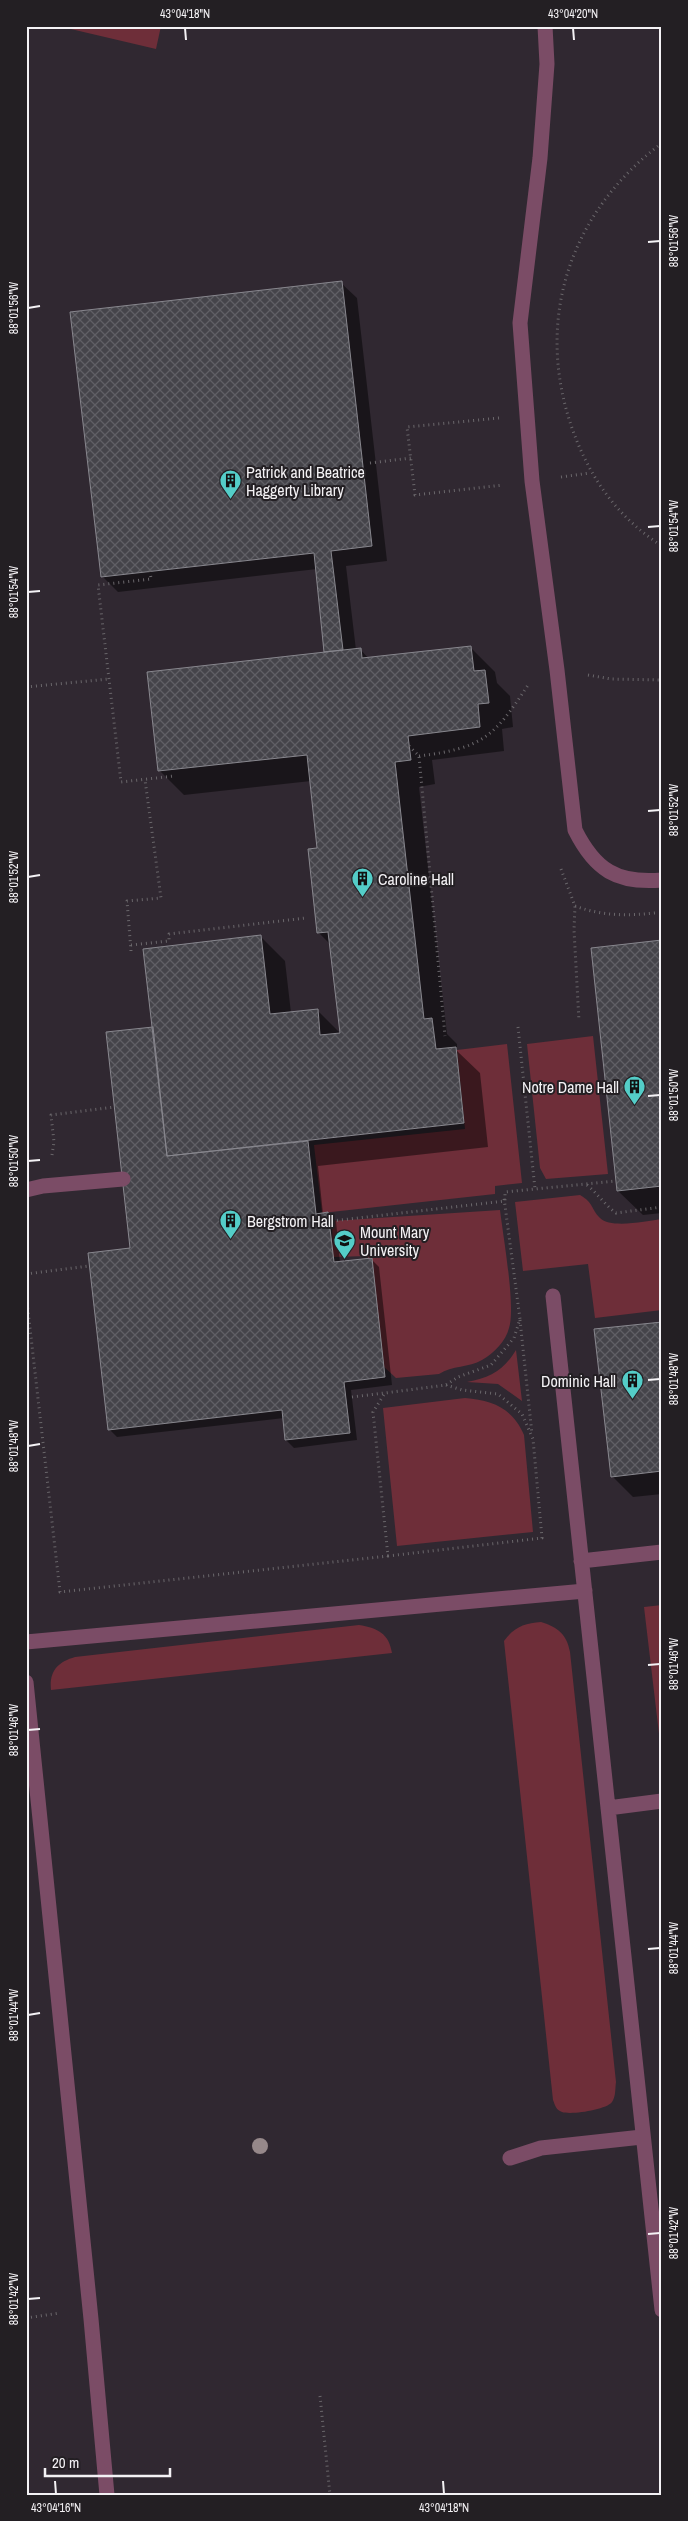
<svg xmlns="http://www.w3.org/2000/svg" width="688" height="2521" viewBox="0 0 688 2521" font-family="'Archivo Narrow',sans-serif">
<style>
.built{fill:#302831}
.grass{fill:#6e2e39}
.shadow{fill:#0007}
.building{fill:url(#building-cross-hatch);stroke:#88878e}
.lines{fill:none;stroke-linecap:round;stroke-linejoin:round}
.path{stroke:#6a676b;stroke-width:3;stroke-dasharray:1 4;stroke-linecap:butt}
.minor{stroke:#7b4c66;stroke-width:15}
.tree{fill:#96888a}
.ticks{fill:none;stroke:#f4f2f5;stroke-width:2}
.labels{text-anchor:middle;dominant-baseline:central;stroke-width:4;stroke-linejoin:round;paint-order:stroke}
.poi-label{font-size:16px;fill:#f4f2f5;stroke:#231f23;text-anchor:start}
.neatline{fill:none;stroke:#f4f2f5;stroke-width:2}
.ticks-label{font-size:12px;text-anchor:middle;fill:#f4f2f5}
</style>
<defs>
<pattern id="building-cross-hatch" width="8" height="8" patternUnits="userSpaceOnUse" patternTransform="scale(1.25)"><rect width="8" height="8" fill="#45444a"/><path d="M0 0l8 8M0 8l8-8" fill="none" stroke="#605f65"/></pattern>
</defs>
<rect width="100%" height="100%" fill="#231f23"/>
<path class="built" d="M26 26H662V2495H26Z"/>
<path class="grass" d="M58 26H161L156 49Z
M593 1036 608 1174 546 1179 540 1168 527 1044Z
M507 1044 522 1183 495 1186V1194L322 1213 314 1145 465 1129 457 1050Z
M580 1195C594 1203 591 1209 600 1218 611 1229 647 1221 662 1219V1310L595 1318 588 1264 523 1271 515 1202Z
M500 1210C503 1235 516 1308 509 1328 506 1341 494 1353 482 1360 469 1368 452 1365 439 1374L396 1378 381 1364 368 1256 333 1257 332 1221Z
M516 1350 522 1401 498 1384 467 1382C490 1378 504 1370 516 1350Z
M465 1398C493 1400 513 1409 524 1435L533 1532 397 1546 383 1408Z
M662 1605V1759L644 1607Z
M541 1622C558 1627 567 1635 570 1652L616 2082C615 2089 616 2096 612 2102 606 2110 571 2115 562 2112 556 2110 555 2105 553 2100L504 1641C514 1627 525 1623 541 1622Z
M359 1625C377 1628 389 1633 392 1653L51 1690C49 1671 58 1662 75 1657Z"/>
<path class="shadow" d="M341 283 357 298 387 561 346 566 356 650 360 649 369 659 470 647 495 672 497 683 510 696 513 727 502 729 504 751 432 760 435 784 419 787 447 1034 457 1044V1051L480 1073 488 1147 318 1166 323 1214 328 1213 336 1221 340 1263 371 1259 379 1267 392 1385 351 1390 357 1440 294 1448 286 1440 284 1418 117 1437 109 1429 132 1249 153 1028 260 936 285 961 291 1013 317 1010 341 1034 331 945 319 933V849L311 781 184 795 160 771 327 653 317 569 118 592 102 576Z
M662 941V1213L643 1215 618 1191Z
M662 1323V1494L633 1497 612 1476Z"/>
<path class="building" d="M342 281 372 546 331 551 343 650 324 652 314 553 101 577 70 312Z
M471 646 474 671 485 670 489 703 478 704 480 727 408 736 411 760 395 762 424 1019 432 1018 436 1049 456 1047 464 1123 167 1156 143 949 261 935 270 1014 318 1009 320 1035 340 1033 328 932 317 933 308 849 317 848 307 755 158 771 147 672 361 648 362 658Z
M662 940V1186L617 1191 591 948Z
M153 1027 167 1156 308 1141 316 1214 328 1212 334 1262 372 1258 385 1377 344 1382 350 1433 285 1440 282 1410 108 1430 88 1253 130 1248 106 1032Z
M662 1322V1471L611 1477 594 1329Z"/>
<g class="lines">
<path class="path" d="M662 143C570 212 534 319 572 428 589 477 618 518 662 546
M499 418 407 427 415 495 503 485
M370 463 411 458
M561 477 590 473
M150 571 151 579 98 585 121 782 174 776
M588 675 611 679 662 680
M26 687 109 679
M409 746 419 756 445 1036
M419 756C483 748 494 737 528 685
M561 869 575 906 574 930 579 1021
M408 880 432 878
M575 906C602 916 627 916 655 913
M131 945 169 941V934L306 918
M131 951 127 901 161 898 145 780
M518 1027 535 1189
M52 1155 54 1142 51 1115 115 1107
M587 1185C598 1194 605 1205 616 1213L662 1207
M332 1221 505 1201V1192L616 1181
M26 1274 89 1266
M26 1293 60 1592 388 1556
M520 1320 532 1434
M446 1385 462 1390 498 1394 522 1414 533 1439 542 1538 388 1556 373 1412 385 1393 446 1385 458 1377 491 1365 514 1338 520 1319 504 1198
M352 1397 384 1393
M26 2318 60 2313
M320 2396 330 2495"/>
<path class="minor" d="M545 26 547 64 540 158 520 323 532 481 557 670 575 830C595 870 617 884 662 880
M26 1190 43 1186 123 1179
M553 1296 662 2310
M581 1561 662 1552
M26 1642 585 1591
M26 1682 91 2319 107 2495
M608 1808 662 1801
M510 2158 541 2148 642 2137"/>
</g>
<circle class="tree" cx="260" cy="2146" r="8"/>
<path class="ticks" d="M185 28 186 40M573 28 574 40M648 242 660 241M28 308 40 306M648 527 660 526M28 592 40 591M648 811 660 810M28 877 40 875M648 1096 660 1095M28 1161 40 1160M648 1380 660 1379M28 1446 40 1444M648 1665 660 1664M28 1730 40 1729M648 1949 660 1948M28 2015 40 2013M648 2234 660 2233M28 2299 40 2298M55 2481 56 2494M443 2481 444 2494"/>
<defs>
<symbol id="building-pin" viewBox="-11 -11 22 30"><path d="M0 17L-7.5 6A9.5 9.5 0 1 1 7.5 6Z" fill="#54cdc8" stroke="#231f23"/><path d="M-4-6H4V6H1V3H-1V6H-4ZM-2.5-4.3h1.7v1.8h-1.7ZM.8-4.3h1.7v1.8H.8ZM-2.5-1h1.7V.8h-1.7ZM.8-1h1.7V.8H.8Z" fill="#111"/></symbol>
<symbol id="university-pin" viewBox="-11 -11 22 30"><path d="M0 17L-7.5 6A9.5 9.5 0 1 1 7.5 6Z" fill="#54cdc8" stroke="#231f23"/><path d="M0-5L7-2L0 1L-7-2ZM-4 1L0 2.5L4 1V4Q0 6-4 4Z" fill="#111"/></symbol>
</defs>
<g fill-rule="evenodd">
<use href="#building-pin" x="218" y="468" width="25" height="34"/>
<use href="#building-pin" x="350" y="866" width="25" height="34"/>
<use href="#building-pin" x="622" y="1074" width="25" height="34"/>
<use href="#building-pin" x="218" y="1208" width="25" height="34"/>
<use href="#university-pin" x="332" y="1228" width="25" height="34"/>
<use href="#building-pin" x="620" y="1368" width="25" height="34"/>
</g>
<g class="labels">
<g class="poi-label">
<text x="246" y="472">Patrick and Beatrice<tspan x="246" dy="18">Haggerty Library</tspan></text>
<text x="378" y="879">Caroline Hall</text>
<text x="619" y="1087" text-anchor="end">Notre Dame Hall</text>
<text x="247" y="1221">Bergstrom Hall</text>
<text x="360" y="1232">Mount Mary<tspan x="360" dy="18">University</tspan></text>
<text x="616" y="1381" text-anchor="end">Dominic Hall</text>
</g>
</g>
<rect width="688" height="2521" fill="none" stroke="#231f23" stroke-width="55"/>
<path d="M45 2468v8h125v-8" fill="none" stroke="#f4f2f5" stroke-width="2.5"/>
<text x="52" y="2468" font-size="15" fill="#f4f2f5" stroke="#231f23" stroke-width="4" paint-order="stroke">20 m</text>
<rect x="28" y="28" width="632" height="2466" class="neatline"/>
<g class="ticks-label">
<text x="185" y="18">43°04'18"N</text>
<text x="573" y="18">43°04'20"N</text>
<text transform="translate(674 241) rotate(-90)" y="4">88°01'56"W</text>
<text transform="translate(14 308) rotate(-90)" y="4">88°01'56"W</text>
<text transform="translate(674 526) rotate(-90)" y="4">88°01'54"W</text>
<text transform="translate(14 592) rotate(-90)" y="4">88°01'54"W</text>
<text transform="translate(674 810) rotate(-90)" y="4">88°01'52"W</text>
<text transform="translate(14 877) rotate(-90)" y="4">88°01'52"W</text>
<text transform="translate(674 1095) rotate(-90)" y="4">88°01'50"W</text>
<text transform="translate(14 1161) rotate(-90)" y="4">88°01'50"W</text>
<text transform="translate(674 1379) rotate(-90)" y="4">88°01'48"W</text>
<text transform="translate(14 1446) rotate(-90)" y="4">88°01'48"W</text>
<text transform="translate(674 1664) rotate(-90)" y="4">88°01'46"W</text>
<text transform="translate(14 1730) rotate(-90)" y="4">88°01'46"W</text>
<text transform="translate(674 1948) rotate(-90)" y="4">88°01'44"W</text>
<text transform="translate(14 2015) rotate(-90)" y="4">88°01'44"W</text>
<text transform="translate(674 2233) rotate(-90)" y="4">88°01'42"W</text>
<text transform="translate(14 2299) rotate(-90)" y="4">88°01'42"W</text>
<text x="56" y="2512">43°04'16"N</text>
<text x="444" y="2512">43°04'18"N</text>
</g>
</svg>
